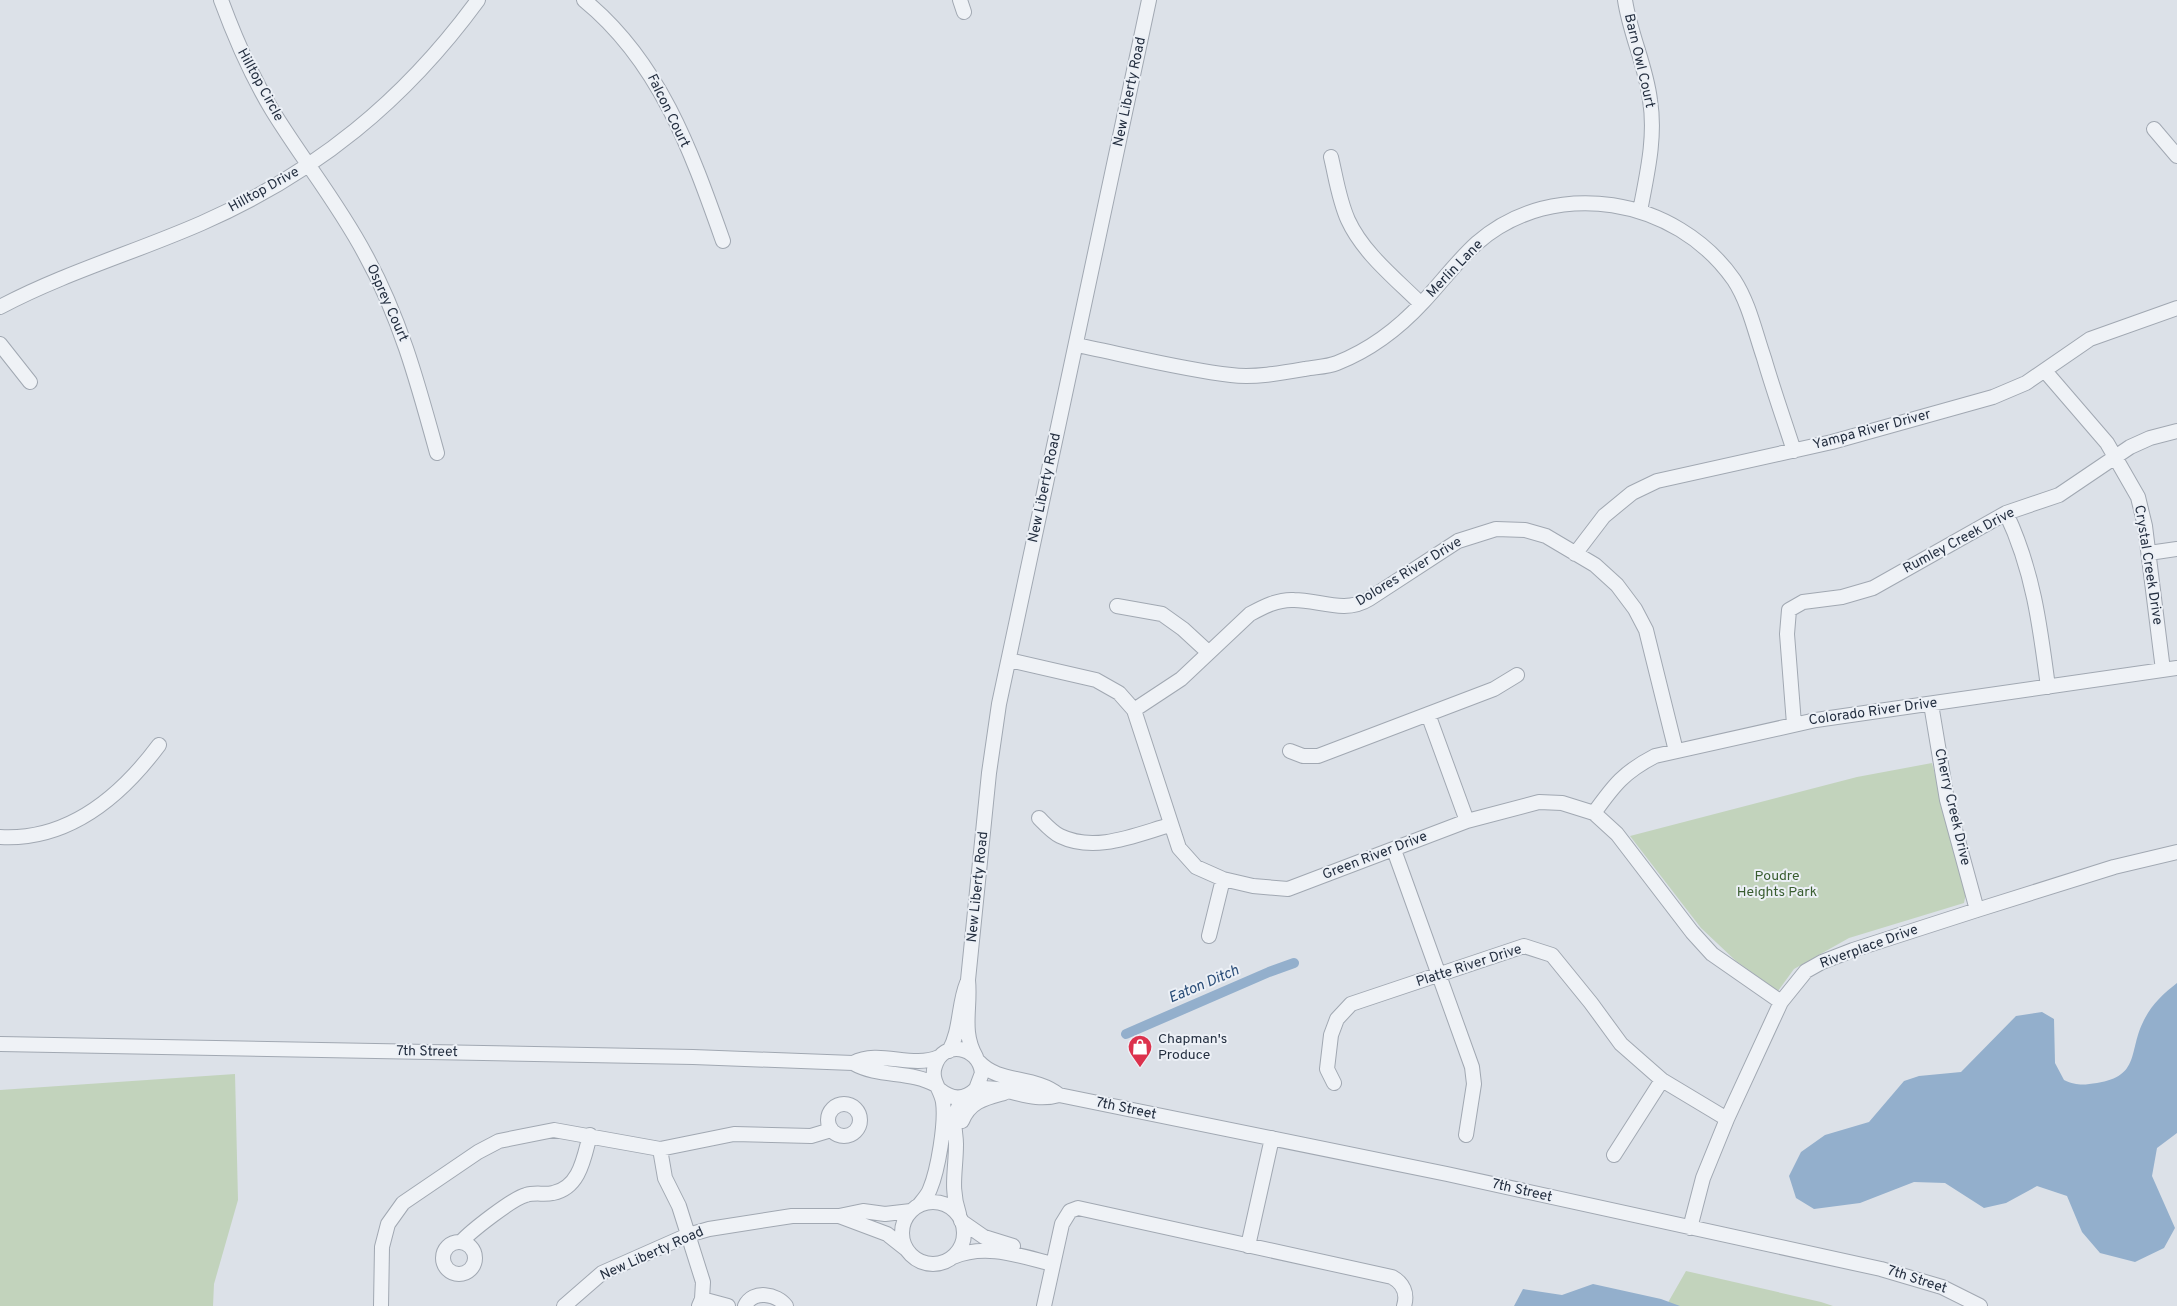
<svg xmlns="http://www.w3.org/2000/svg" width="2177" height="1306" viewBox="0 0 2177 1306" font-family="Overpass,sans-serif">
<style>
.green{fill:#c2d3bc}
.water{fill:#93afcc}
.lines{fill:none;stroke-linecap:round;stroke-linejoin:round}
.canal{stroke:#93afcc;stroke-width:10}
.minor-casing{stroke:#a1a8b2;stroke-width:16}
.minor{stroke:#eff2f6;stroke-width:14}
.labels{text-anchor:middle;dominant-baseline:central;stroke-width:4;stroke-linejoin:round;paint-order:stroke}
.street-label{font-size:14px;fill:#242f40;stroke:#ecf0f6}
.park-label{font-size:14px;fill:#395d30;stroke:#ecf0f6}
.poi-label{font-size:14px;fill:#242f40;stroke:#ecf0f6;text-anchor:start}
.water-label{font-size:15px;font-style:italic;fill:#2a4d78;stroke:#ecf0f6}
</style>
<rect width="100%" height="100%" fill="#dce1e8"/>
<path class="green" d="M1932 763 1966 893 1964 903 1849 938 1794 969 1778 991 1736 961 1701 928 1630 836 1857 777Z
M235 1074 238 1200 214 1284 213 1306H0V1090Z
M1686 1271 1821 1302 1833 1306H1666Z"/>
<path class="water" d="M2177 983V1133L2157 1148 2152 1176 2175 1228 2164 1248 2135 1262 2100 1253 2082 1232 2067 1196 2037 1186 2006 1203 1984 1208 1945 1183 1914 1182 1860 1203 1814 1209 1796 1198 1789 1176 1801 1152 1825 1135 1869 1122 1904 1081 1919 1076 1961 1072 2016 1016 2042 1012 2054 1019 2055 1063 2064 1080C2077 1086 2084 1085 2097 1083 2141 1076 2128 1051 2144 1020 2152 1004 2163 994 2177 983Z
M1593 1284 1661 1299 1680 1306H1514L1523 1289 1562 1295Z"/>
<g class="lines">
<path class="canal" d="M1126 1034 1269 972 1294 963"/>
<defs>
<path id="minor" d="M221 0C235 38 251 75 272 110 302 159 338 203 365 254 400 317 418 384 437 453
M584 0C660 62 691 151 723 241
M960 0 964 12
M1625 0C1630 34 1646 66 1650 100 1656 137 1647 174 1640 211
M2154 129 2177 156
M1331 157C1336 178 1339 200 1348 220 1363 253 1396 279 1421 304
M0 307C64 273 136 252 202 223 316 173 405 100 478 0
M0 344 30 382
M1076 345C1127 355 1179 369 1231 375 1254 378 1282 373 1305 369 1315 367 1327 367 1337 363 1370 350 1399 328 1423 302 1441 283 1457 261 1477 243 1554 176 1676 197 1734 280 1749 303 1755 332 1764 358 1773 389 1784 420 1794 451
M2045 371 2107 443 2138 497 2145 526 2163 670
M2006 513C2033 570 2040 625 2048 687
M2149 553 2177 549
M1575 554 1604 516 1632 493 1657 481 1832 442 1993 397 2026 383 2090 339 2177 308
M1117 606 1162 614 1183 629 1208 652
M1009 660 1096 680 1119 693 1134 710 1179 848 1196 867 1223 879 1253 886 1288 889 1467 821 1539 802 1562 803 1594 813 1617 834 1692 932 1712 954 1781 1002
M1931 704 1947 800 1977 910
M1134 710 1181 679 1250 614C1263 607 1278 599 1294 600 1319 600 1345 614 1369 599L1458 541 1496 529 1525 530 1546 536 1595 565 1617 585 1635 609 1646 630 1676 751
M1428 714 1467 821
M1794 724 1787 634 1789 610 1803 602 1842 597 1873 588 2006 513 2059 495 2130 447 2150 438 2177 431
M1290 751 1303 756H1318L1494 689 1517 675
M1594 813C1614 785 1624 772 1655 756L1816 720 2177 668
M1039 818C1045 824 1052 832 1060 836 1095 853 1135 835 1170 825
M0 837C68 841 121 796 159 745
M1394 850 1472 1067 1474 1084 1466 1135
M1209 936 1223 879
M0 1044 693 1057 853 1063C879 1078 910 1070 936 1085
M949 1051C961 1030 958 1005 967 983
M976 1057C961 1031 971 1008 968 980L989 773 999 704 1149 0
M979 1062C999 1084 1034 1075 1059 1095L1447 1174 1881 1269 1942 1287 1980 1306
M853 1063C880 1049 911 1069 939 1057
M1334 1083 1327 1069 1331 1035 1337 1019 1351 1004 1524 946 1552 955 1591 1003 1621 1044 1662 1080 1727 1119
M976 1089C1008 1084 1028 1104 1059 1095
M828 1120a16 16 0 1 1 32 0a16 16 0 1 1-32 0Z
M962 1121C970 1101 986 1098 1004 1093
M660 1149 665 1178 679 1206 703 1282 702 1299 699 1306
M1614 1155 1662 1080
M902 1233a31 31 0 1 1 62 0a31 31 0 1 1-62 0Z
M919 1205C923 1200 928 1195 930 1189 938 1170 946 1123 943 1102 941 1089 930 1080 935 1066 943 1039 979 1046 982 1073L976 1089C965 1100 952 1100 940 1090
M959 1214C950 1187 956 1171 956 1144 956 1134 953 1126 955 1116 956 1108 961 1102 967 1096
M839 1216 887 1234 906 1249
M961 1221 984 1237 1013 1246
M1690 1228 1703 1178 1727 1119 1781 1002 1806 971 1822 962 1853 950 1977 910 2114 867 2177 852
M461 1242C471 1231 513 1198 526 1195 535 1192 544 1195 553 1193 580 1188 584 1157 590 1135
M443 1258a16 16 0 1 1 32 0a16 16 0 1 1-32 0Z
M1248 1246 1272 1138
M953 1257C986 1243 1020 1256 1053 1264
M702 1299 728 1306
M381 1306 382 1247 388 1224 403 1203 478 1152 499 1141 554 1130 660 1149 734 1134 811 1136 831 1130
M564 1306 602 1273 688 1235 709 1229 792 1216H839L863 1211 885 1214 911 1211
M745 1306C753 1289 777 1294 786 1306
M1044 1306 1062 1224 1070 1211 1078 1208 1392 1277C1403 1283 1408 1293 1404 1306"/>
</defs>
<use href="#minor" class="minor-casing"/>
<use href="#minor" class="minor"/>
</g>
<defs>
<symbol id="shop-pin" viewBox="-11 -11 22 30"><path d="M0 17L-7.5 6A9.5 9.5 0 1 1 7.5 6Z" fill="#dc324d" stroke="#ecf0f6"/><path d="M-5-2.5h2.3a2.7 3.5 0 0 1 5.4 0H5L5.5 6h-11ZM-1.5-2.5h3a1.5 2.3 0 0 0-3 0Z" fill="#fff"/></symbol>
</defs>
<g fill-rule="evenodd">
<use href="#shop-pin" x="1126" y="1033" width="28" height="38"/>
</g>
<g class="labels">
<g class="street-label">
<text transform="translate(1639 61) rotate(77)">Barn Owl Court</text>
<text transform="translate(260 85) rotate(61)">Hilltop Circle</text>
<text transform="translate(1130 92) rotate(-78)">New Liberty Road</text>
<text transform="translate(668 111) rotate(64)">Falcon Court</text>
<text transform="translate(264 190) rotate(-29)">Hilltop Drive</text>
<text transform="translate(1455 269) rotate(-46)">Merlin Lane</text>
<text transform="translate(387 303) rotate(66)">Osprey Court</text>
<text transform="translate(1872 430) rotate(-15)">Yampa River Driver</text>
<text transform="translate(1045 488) rotate(-78)">New Liberty Road</text>
<text transform="translate(1959 541) rotate(-28)">Rumley Creek Drive</text>
<text transform="translate(2148 565) rotate(81)">Crystal Creek Drive</text>
<text transform="translate(1409 572) rotate(-31)">Dolores River Drive</text>
<text transform="translate(1873 712) rotate(-8)">Colorado River Drive</text>
<text transform="translate(1952 807) rotate(77)">Cherry Creek Drive</text>
<text transform="translate(1375 856) rotate(-21)">Green River Drive</text>
<text transform="translate(978 887) rotate(-84)">New Liberty Road</text>
<text transform="translate(1869 947) rotate(-20)">Riverplace Drive</text>
<text transform="translate(1469 966) rotate(-18)">Platte River Drive</text>
<text transform="translate(427 1052) rotate(1)">7th Street</text>
<text transform="translate(1126 1109) rotate(12)">7th Street</text>
<text transform="translate(1522 1191) rotate(13)">7th Street</text>
<text transform="translate(652 1254) rotate(-24)">New Liberty Road</text>
<text transform="translate(1917 1280) rotate(18)">7th Street</text>
</g>
<g class="park-label">
<text x="1777" y="876">Poudre<tspan x="1777" dy="16">Heights Park</tspan></text>
</g>
<g class="poi-label">
<text x="1158" y="1039">Chapman's<tspan x="1158" dy="16">Produce</tspan></text>
</g>
<g class="water-label">
<text transform="translate(1204 985) rotate(-23)">Eaton Ditch</text>
</g>
</g>
</svg>
